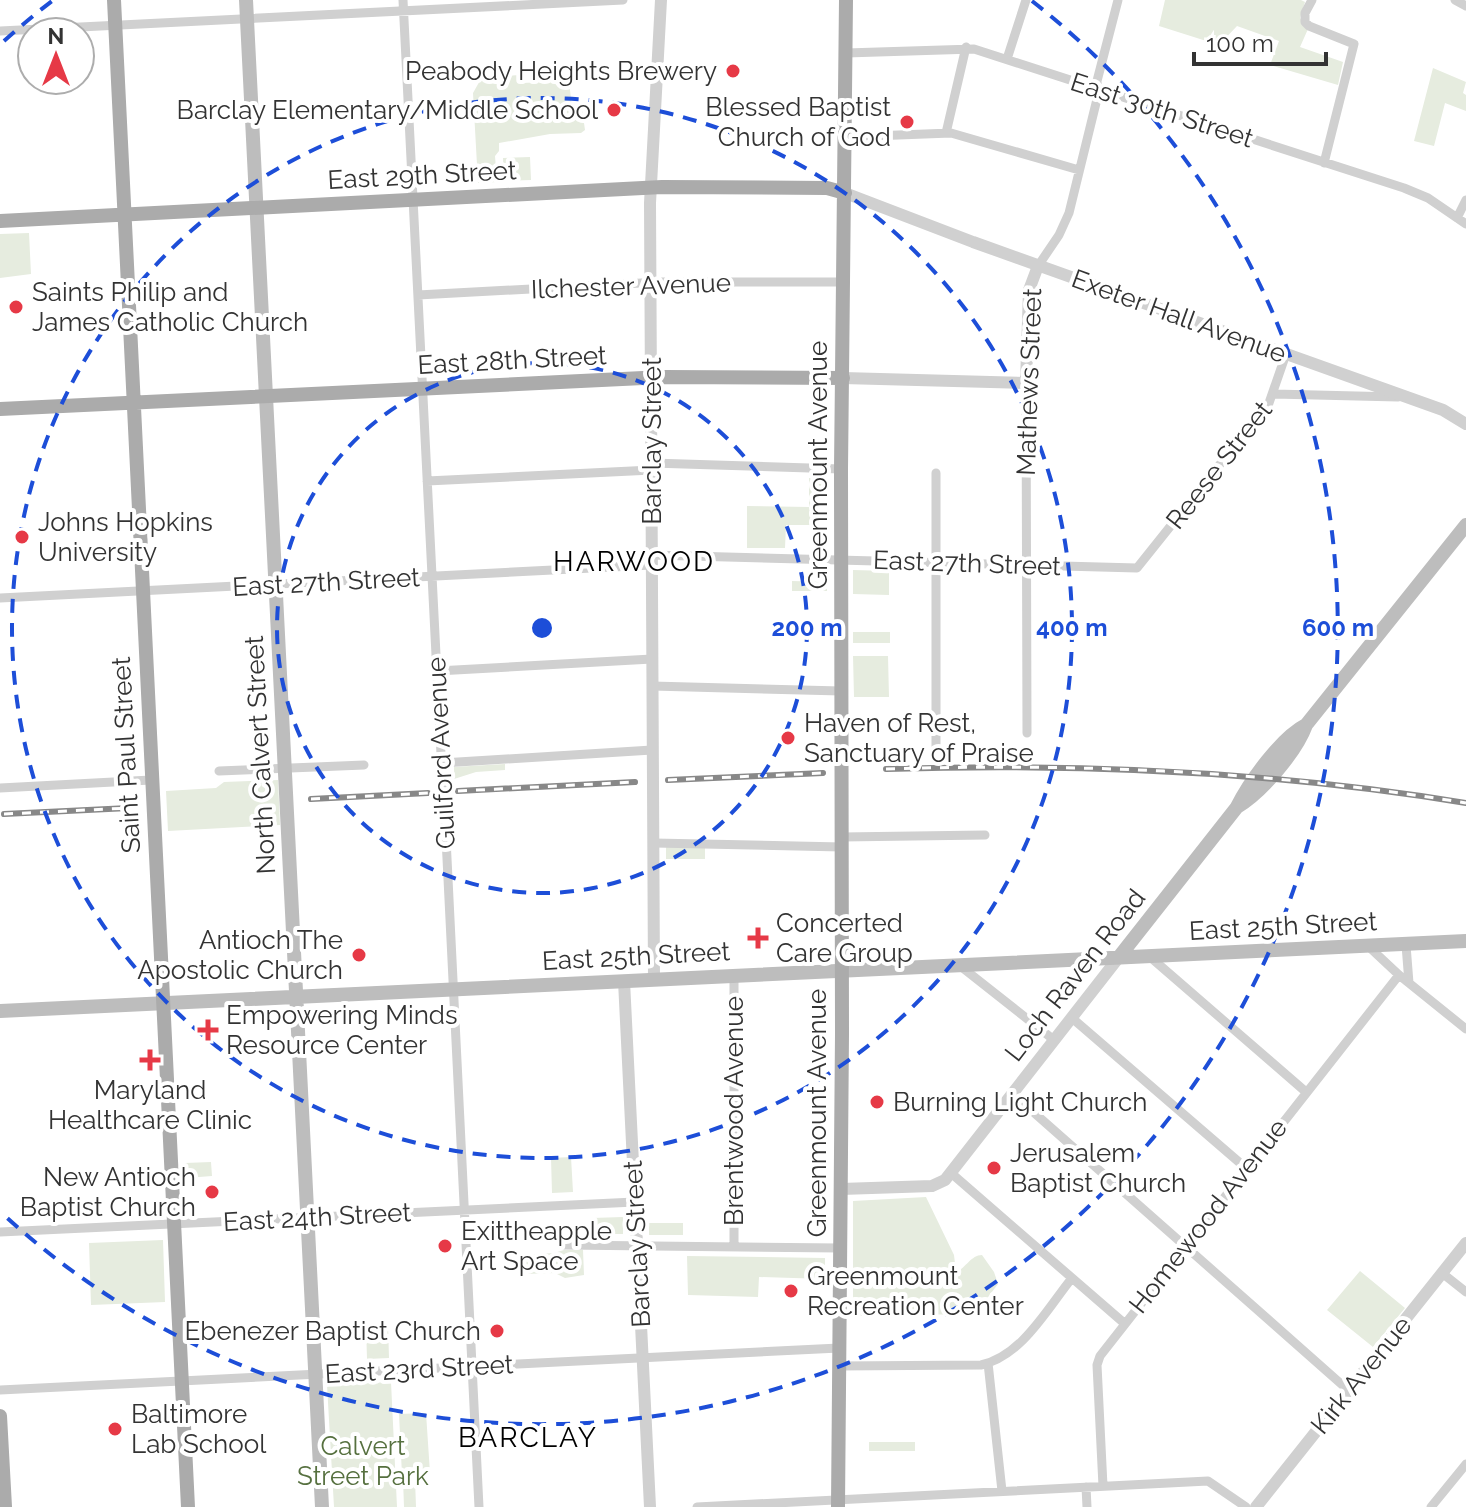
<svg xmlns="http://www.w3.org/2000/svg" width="1466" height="1507" viewBox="0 0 1466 1507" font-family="Raleway,sans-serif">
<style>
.green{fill:#e6ecdf}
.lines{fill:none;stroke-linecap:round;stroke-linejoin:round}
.minor{stroke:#d0d0d0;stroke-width:9}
.tertiary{stroke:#d0d0d0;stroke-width:12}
.secondary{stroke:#bdbdbd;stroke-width:14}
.primary{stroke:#ababab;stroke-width:14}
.rail-casing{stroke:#888;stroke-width:6}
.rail{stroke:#fff;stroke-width:3;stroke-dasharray:9;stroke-linecap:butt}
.minor-bridge{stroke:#d0d0d0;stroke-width:9}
.ring{fill:none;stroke:#1d4ed8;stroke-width:4;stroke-dasharray:14 10}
.poi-dot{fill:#e63946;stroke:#fff;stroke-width:3}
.labels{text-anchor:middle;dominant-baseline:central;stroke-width:8;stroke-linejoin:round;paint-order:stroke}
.poi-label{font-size:26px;fill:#333;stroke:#fff;text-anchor:start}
.street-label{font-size:26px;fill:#333;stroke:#fff}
.park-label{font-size:26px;fill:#56703f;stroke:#fff}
.neighbourhood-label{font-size:28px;letter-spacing:2px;fill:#000;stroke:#fff}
.centre{fill:#1d4ed8;stroke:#fff;stroke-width:4}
.ring-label{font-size:24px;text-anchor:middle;font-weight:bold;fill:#1d4ed8;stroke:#fff;stroke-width:8;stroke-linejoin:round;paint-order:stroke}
</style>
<rect width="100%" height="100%" fill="#fff"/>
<path class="green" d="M1165 0H1301L1305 2 1300 18 1308 29 1300 47 1343 62 1338 85 1270 65 1279 41 1237 26 1219 45 1159 26Z
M1433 68 1466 82 1463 93 1466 95V111L1445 103 1434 146 1414 141Z
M520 75 522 83 569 81 572 108 582 109 585 130 581 133 550 134 499 143V151L495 156 497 182 478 183 473 93 482 77Z
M530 157 531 180 504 181 503 158Z
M29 233 31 274 0 278V234Z
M809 478H827L826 525H786L785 548H747V506L809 507Z
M853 570 889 571V595L853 594Z
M792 581 827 582V591H792Z
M853 632H890V643H853Z
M853 656H888L889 697H854Z
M505 764V770L476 772 454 779V767Z
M278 780 280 825 168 831 166 791 216 788 224 782Z
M666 847H705V859H666Z
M571 1157 573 1192 552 1193 551 1158Z
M211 1162 212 1176 186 1178 185 1163Z
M926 1197 954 1255 956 1272C966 1268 971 1255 982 1255L994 1272 998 1284 979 1309 969 1314 853 1316V1201Z
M623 1217V1234H594L592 1218Z
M649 1223H683V1235H649Z
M163 1240 165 1302 91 1305 89 1243Z
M564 1250H583L584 1275 565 1278 555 1273 524 1274V1255L554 1253Z
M687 1256 825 1258V1279L759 1277 758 1297 688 1295Z
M1360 1271 1405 1308 1373 1347 1327 1310Z
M388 1324 389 1358 367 1359 366 1325Z
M391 1382 397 1507H334L327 1385Z
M426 1413 430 1473 402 1475 399 1414Z
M869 1442H915V1451H869Z
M403 1479H415L416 1507H404Z"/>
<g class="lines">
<path class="minor" d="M403 0 442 774
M1312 0 1305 13V22L1309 26 1354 44 1324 163
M1455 0 1466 6
M0 31 623 0
M846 53 974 49 1404 188 1428 198 1466 224
M1007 59 1026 0
M946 133 966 47
M846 137 951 133 1079 170
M1457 218 1466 200
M1038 266 1059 235 1069 213 1098 95 1097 81 1118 0
M418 295 660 282H844
M1026 383 1027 733
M1274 394 1398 397
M652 463 841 469
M936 473V746
M427 481 652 470
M652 555 1137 568 1269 403 1286 354
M0 598 652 565
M437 671 652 659
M652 686 841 691
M442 763 652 750
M219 771 364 765
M0 788 151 780
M445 818 479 1507
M842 837 985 835
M654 843 842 847
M1406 945 1409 983
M1368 946 1399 975 1466 1029
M1149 956 1306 1092
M959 965 1054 1040
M734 975V1246
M1072 1018 1247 1169
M1013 1094 1348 1390
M951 1173 1124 1323
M0 1232 635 1202
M564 1245 840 1248
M1442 1273 1466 1292
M988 1363 1002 1491
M838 1366 981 1365C1022 1356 1047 1309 1072 1278
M0 1390 839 1348
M1103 1486 1097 1365 1100 1356 1399 975
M1086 1487 1087 1507
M697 1507 1208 1481 1246 1507
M1431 1507 1466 1464"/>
<path class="tertiary" d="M845 193 973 242 1443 410 1466 424
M843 378 1026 383 1029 290 1038 266
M654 979 650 203 661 0
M624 981 650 1507
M841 1189 932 1186 945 1180 1119 957
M1256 1507 1466 1243"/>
<path class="secondary" d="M246 0 322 1507
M1237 807C1262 792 1296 752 1306 725L1466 525
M1119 957 1237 807C1250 781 1281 738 1306 725
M0 1011 1466 941"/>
<path class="primary" d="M114 0 188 1507
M0 221 662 187 827 188 845 193
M0 409 664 377 843 378
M0 1416 5 1507
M838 1507 842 1034 841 469 846 0"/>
<defs>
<path id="rail" d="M886 769C1081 763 1273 771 1466 803
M668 780 823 773
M458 791 635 782
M311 799 428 793
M4 814 129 808"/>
</defs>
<use href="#rail" class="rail-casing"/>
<use href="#rail" class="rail"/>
<path class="minor-bridge" d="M442 774 445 818"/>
</g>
<g class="ring">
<circle cx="542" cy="628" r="265"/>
<circle cx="542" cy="628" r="530"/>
<path d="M4 41A796 796 0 0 1 52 1M1032 1A796 796 0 1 1 4 1215"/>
</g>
<g class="poi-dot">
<circle cx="733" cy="71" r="8"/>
<circle cx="614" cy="110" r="8"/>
<circle cx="907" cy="122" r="8"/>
<circle cx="16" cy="307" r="8"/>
<circle cx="22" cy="537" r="8"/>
<circle cx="788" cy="738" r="8"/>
<path d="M754 926h8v8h8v8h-8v8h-8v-8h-8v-8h8z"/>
<circle cx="359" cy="955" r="8"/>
<path d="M204 1018h8v8h8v8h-8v8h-8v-8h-8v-8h8z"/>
<path d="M146 1048h8v8h8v8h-8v8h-8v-8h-8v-8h8z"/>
<circle cx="877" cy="1102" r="8"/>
<circle cx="994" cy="1168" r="8"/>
<circle cx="212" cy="1192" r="8"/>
<circle cx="445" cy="1246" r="8"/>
<circle cx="791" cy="1291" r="8"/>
<circle cx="497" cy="1331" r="8"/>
<circle cx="115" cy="1429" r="8"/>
</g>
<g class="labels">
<g class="poi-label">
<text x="717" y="71" text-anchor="end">Peabody Heights Brewery</text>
<text x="891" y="107" text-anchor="end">Blessed Baptist<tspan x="891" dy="30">Church of God</tspan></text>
<text x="598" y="110" text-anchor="end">Barclay Elementary/Middle School</text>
<text x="32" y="292">Saints Philip and<tspan x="32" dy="30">James Catholic Church</tspan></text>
<text x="38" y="522">Johns Hopkins<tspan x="38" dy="30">University</tspan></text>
<text x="804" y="723">Haven of Rest,<tspan x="804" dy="30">Sanctuary of Praise</tspan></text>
<text x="776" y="923">Concerted<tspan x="776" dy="30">Care Group</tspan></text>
<text x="343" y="940" text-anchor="end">Antioch The<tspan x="343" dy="30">Apostolic Church</tspan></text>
<text x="226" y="1015">Empowering Minds<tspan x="226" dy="30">Resource Center</tspan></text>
<text x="150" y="1090" text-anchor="middle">Maryland<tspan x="150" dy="30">Healthcare Clinic</tspan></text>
<text x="893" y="1102">Burning Light Church</text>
<text x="1010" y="1153">Jerusalem<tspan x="1010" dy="30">Baptist Church</tspan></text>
<text x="196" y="1177" text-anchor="end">New Antioch<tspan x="196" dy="30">Baptist Church</tspan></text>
<text x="461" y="1231">Exittheapple<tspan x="461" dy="30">Art Space</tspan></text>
<text x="807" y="1276">Greenmount<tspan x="807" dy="30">Recreation Center</tspan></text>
<text x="481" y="1331" text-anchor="end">Ebenezer Baptist Church</text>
<text x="131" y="1414">Baltimore<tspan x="131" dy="30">Lab School</tspan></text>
</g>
<g class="street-label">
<text transform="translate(1162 110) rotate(18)">East 30th Street</text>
<text transform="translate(422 175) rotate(-3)">East 29th Street</text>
<text transform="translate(631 286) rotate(-2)">Ilchester Avenue</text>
<text transform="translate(1179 316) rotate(20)">Exeter Hall Avenue</text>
<text transform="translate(512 360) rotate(-3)">East 28th Street</text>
<text transform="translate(1029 382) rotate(-88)">Mathews Street</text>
<text transform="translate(652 441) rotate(-90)">Barclay Street</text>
<text transform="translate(818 465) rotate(-90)">Greenmount Avenue</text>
<text transform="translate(1219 465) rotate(-52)">Reese Street</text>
<text transform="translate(967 563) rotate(2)">East 27th Street</text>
<text transform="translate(326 582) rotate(-3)">East 27th Street</text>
<text transform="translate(441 753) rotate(-93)">Guilford Avenue</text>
<text transform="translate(126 755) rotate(-93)">Saint Paul Street</text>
<text transform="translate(260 755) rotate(-93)">North Calvert Street</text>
<text transform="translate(1283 926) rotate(-3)">East 25th Street</text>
<text transform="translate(636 956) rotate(-3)">East 25th Street</text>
<text transform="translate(1075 975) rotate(-52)">Loch Raven Road</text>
<text transform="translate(734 1111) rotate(-90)">Brentwood Avenue</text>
<text transform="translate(817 1113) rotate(-90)">Greenmount Avenue</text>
<text transform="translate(1208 1216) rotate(-52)">Homewood Avenue</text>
<text transform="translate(317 1217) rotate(-3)">East 24th Street</text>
<text transform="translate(637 1244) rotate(-93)">Barclay Street</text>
<text transform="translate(419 1369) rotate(-3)">East 23rd Street</text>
<text transform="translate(1361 1375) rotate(-51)">Kirk Avenue</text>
</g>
<g class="park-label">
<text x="363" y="1446">Calvert<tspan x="363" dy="30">Street Park</tspan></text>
</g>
<g class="neighbourhood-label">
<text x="634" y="561">HARWOOD</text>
<text x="528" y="1437">BARCLAY</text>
</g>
</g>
<circle cx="542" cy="628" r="12" class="centre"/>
<g class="ring-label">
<text x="807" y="636">200 m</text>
<text x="1072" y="636">400 m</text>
<text x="1338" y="636">600 m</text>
</g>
<g transform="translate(56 56)"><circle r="38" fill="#ffffff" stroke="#adadad" stroke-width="2"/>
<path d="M0-6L14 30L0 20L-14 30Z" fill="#e63946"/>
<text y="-12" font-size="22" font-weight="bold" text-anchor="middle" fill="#333333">N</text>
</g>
<path d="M1194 52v12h132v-12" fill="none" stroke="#333333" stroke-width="4"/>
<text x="1206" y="52" font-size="24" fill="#333333" stroke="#ffffff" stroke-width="6" paint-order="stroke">100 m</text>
</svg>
